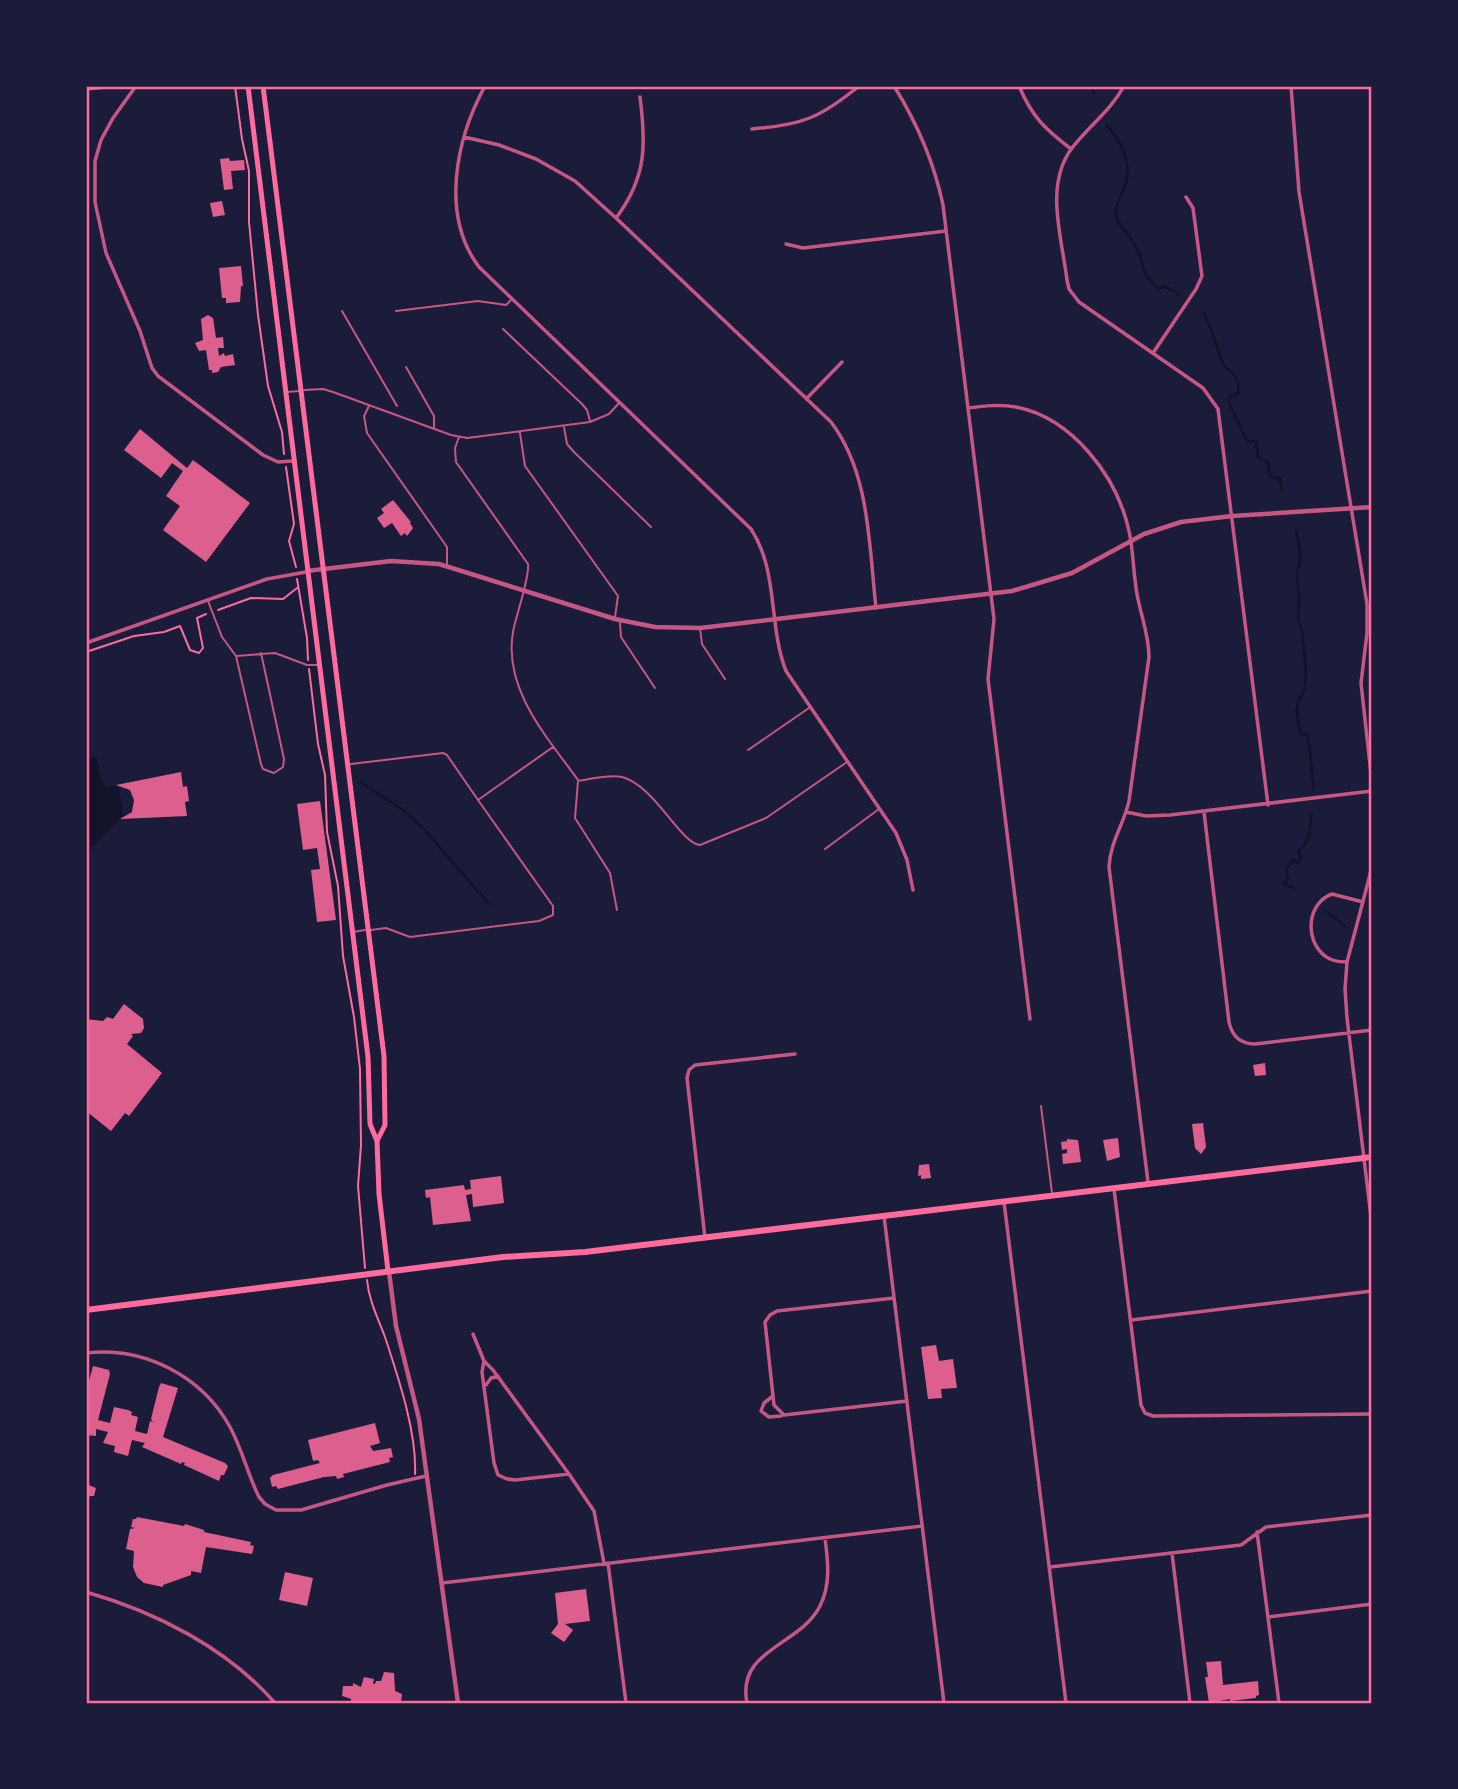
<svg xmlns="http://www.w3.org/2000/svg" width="1458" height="1789" viewBox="0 0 1458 1789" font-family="'Titillium Web',sans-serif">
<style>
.water{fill:#12122b}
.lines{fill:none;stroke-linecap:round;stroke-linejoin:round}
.stream{stroke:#12122b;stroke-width:2.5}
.building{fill:#dd5f8e}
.path{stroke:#ff6b9d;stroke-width:2}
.service{stroke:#c65784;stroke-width:2}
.minor{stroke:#c65784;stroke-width:3.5}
.tertiary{stroke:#c65784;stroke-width:4.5}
.secondary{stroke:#ff6b9d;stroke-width:5}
.trunk{stroke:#ff6b9d;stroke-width:6}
.neatline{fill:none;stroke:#ff6b9d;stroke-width:2.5}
</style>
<rect width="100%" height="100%" fill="#1b1b3a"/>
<path class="water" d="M86 757H94L97 759 101 778 105 786 119 787 123 816 87 852Z"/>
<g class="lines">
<path class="stream" d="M1090 86 1094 93
M1107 125C1121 142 1134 166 1124 188 1120 199 1114 208 1117 220 1123 230 1133 239 1137 249 1147 269 1138 271 1159 289L1164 286 1179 294
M1204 314 1210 327 1223 364C1232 376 1240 372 1238 393L1229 397V403L1247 441H1256L1258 457 1268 462 1270 477 1280 478 1281 489
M1296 530 1299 543 1300 561 1297 575 1299 596 1298 621 1302 630 1306 675 1304 691 1298 701 1297 710 1299 728 1302 734H1307C1312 753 1311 771 1314 790
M360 782 403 810 423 828 489 904
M1294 888 1284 884 1288 878 1286 869 1293 860 1298 863 1301 858 1298 851C1312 840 1310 830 1311 814
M1326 911 1345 926"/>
</g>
<path class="building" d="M229 158 230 161 244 160 245 170 231 171 233 189 224 190 220 159Z
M222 201 225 215 213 217 210 203Z
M241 266 243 286H241L240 302 226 303V298H222L219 268Z
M208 315 213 318 216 338 223 337 224 348H218L219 356 224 353 225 356 233 354 235 365 221 367 218 372 212 373V370H209L206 350 199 351 195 343 203 340 201 319Z
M140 429 187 468 193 460 250 503 206 562 163 530 180 506 166 496 183 471 172 463 161 478 124 450Z
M393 500 411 522 410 523 413 528 407 536 405 533 401 536 392 523 384 528 377 518 384 513 381 509Z
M181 772 183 787 187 786 189 801 185 802 187 816 120 819 132 812 134 800 130 790 116 785Z
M320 801 336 920 317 922 311 870 320 869 317 848 303 850 297 804Z
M124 1004 143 1019 144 1028 141 1033 131 1034 133 1036 127 1044 162 1073 129 1116 125 1113 111 1131 86 1111V1019L103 1021 107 1017 113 1019Z
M1265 1063 1266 1075 1255 1076 1253 1065Z
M1203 1123 1206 1147 1201 1154 1195 1148 1192 1124Z
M1118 1138 1120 1157 1107 1161 1103 1140Z
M1067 1139 1078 1140 1081 1162 1063 1164 1062 1154 1067 1153V1149L1062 1150 1061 1142 1067 1141Z
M929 1164 931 1178 921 1179V1175L918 1176 919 1165Z
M501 1176 504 1203 473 1207 472 1194 466 1195 471 1221 433 1225 430 1197 426 1198 425 1190 464 1185 465 1190 471 1189 470 1180Z
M936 1345 939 1361 953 1359 957 1388 941 1389 942 1398 928 1399 921 1347Z
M93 1366 109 1370 110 1374 98 1420 110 1423 114 1407 128 1410 132 1412 131 1415 138 1417 135 1431 147 1434 150 1421 153 1422 151 1419 159 1387 161 1383 178 1388 163 1437 225 1463 228 1466 224 1475H221L219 1481 184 1465 185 1463 182 1462 181 1464 142 1447 145 1443 132 1440 128 1456 114 1452 115 1446 103 1443 108 1432 96 1429V1436L86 1435V1392Z
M375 1423 380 1443 370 1446 373 1451 391 1448 393 1457 389 1458 390 1462 343 1474 344 1477 337 1479 336 1476 324 1477 278 1489 276 1486 272 1487 270 1478 273 1475 320 1463 318 1460 313 1461 308 1440Z
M86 1484 96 1488 94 1496H90L88 1499H86Z
M137 1517 184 1526 185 1524 204 1530V1532L251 1542 250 1545 254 1546 252 1554 206 1547 201 1573 191 1571V1575L163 1585V1587L144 1583 137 1577 133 1567 134 1551 126 1549 130 1529 135 1528 131 1527 133 1519H136Z
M285 1572 313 1578 307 1606 279 1600Z
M586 1589 590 1621 565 1624 573 1630 564 1642 551 1633 558 1624 555 1593Z
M1221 1661 1223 1685 1258 1681 1259 1695 1256 1696V1698L1230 1701V1699L1209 1703 1205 1677H1208L1206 1662Z
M384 1672 394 1673 395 1691 402 1694 401 1703H351V1699L342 1696 343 1686H353V1683L361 1687 364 1677 374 1679 373 1684H375L376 1681H381Z"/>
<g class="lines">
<path class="path" d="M235 86 242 139 249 171V222L258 315 268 386 282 432 284 454
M286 467 294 524 289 541 296 567
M297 579 307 638 308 660
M218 610 251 598 283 599 297 588
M86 652 134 636 164 632 180 626 190 650 199 653 203 648 197 618 206 614
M309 669 318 744 325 775 327 832 338 886 343 956 354 1017 360 1069 361 1145 358 1186 365 1268
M367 1280C369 1301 378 1318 385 1337 398 1377 417 1432 415 1474"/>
<path class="service" d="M342 311 397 406
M396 311 478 301 506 305 511 300
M503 329 582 404 587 410 590 421
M406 367 434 416V428
M304 390 323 389 333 392 451 435 467 438 590 422 609 414 619 403
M287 392 299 391
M369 406 364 416 367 433 447 547V565
M564 427 567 444 574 452 651 527
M520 433 525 466 618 596 615 617
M459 437 455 448 456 462 528 564C530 577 516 615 513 632 503 689 547 737 578 780
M208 601 222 637 236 656 275 653 307 665H319
M620 623 621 637 655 688
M700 628 702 644 725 679
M236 656 261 764 263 769 274 773 283 767 284 759 261 653
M748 750 809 708
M351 764 443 753 447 755 478 800 553 747
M825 849 879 809
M617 910 610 873 575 818 578 781C592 779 609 774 622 777 654 785 681 844 700 845L766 818 847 762
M371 930 386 928 410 937 539 921 553 915V906L478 800
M353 932 365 930
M1041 1106 1052 1193"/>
<path class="minor" d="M136 86 113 118 101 140 95 161V202L106 253 140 331 152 368 158 376 263 455 278 462 293 461
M485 86C456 139 440 215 479 267L751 529C779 572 768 625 786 671L896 833 907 860 913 890
M894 86C917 123 934 162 943 205L994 619 988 679 1030 1019
M1019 86C1032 117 1045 129 1071 149
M1124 86C1111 110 1089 126 1072 148 1044 185 1062 238 1067 280L1069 289 1079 302 1203 388 1218 409 1268 805
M1291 86 1299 192 1367 604V633L1361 683 1372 783
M86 89 116 86
M752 129C802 125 820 118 859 86
M464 137 499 145 536 159 575 181 616 218 831 422C870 473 869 546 876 608
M616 218C647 177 646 144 640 97
M786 244 803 248 946 231
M1153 353 1196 289 1202 276 1193 208 1186 197
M807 398 842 362
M968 408C984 406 1000 404 1016 407 1072 418 1117 476 1129 531 1134 553 1133 577 1138 599 1142 619 1149 636 1149 657L1129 801C1124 824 1110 842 1109 867L1148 1182
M86 643 267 579 306 572
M1126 812 1146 816 1170 815 1372 791
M1204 812 1229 1022C1232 1036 1240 1044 1255 1044L1372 1030
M1372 867 1347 962 1345 989 1347 1018 1372 1225
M1347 962C1340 962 1331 961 1325 956 1304 940 1307 903 1332 894L1363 902
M1114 1189 1141 1405 1145 1413 1153 1416 1372 1414
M1004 1202 1066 1703
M884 1216 944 1703
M705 1238 687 1078 689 1070 695 1065 795 1054
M894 1298 777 1311 770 1315 765 1322 774 1405 784 1415 907 1401
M1131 1320 1372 1291
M473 1334 484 1361 493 1370 569 1474 515 1480 507 1479 498 1475 494 1463 482 1372 484 1361
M86 1353C144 1346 202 1376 230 1427 242 1449 248 1475 259 1497L265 1504 276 1510H301L387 1485 426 1476
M486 1385 491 1378 498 1376
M773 1396 764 1403 761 1411 769 1417 781 1416
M569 1474 594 1511 604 1563
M1257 1532 1279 1703
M1172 1553 1190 1703
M608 1563 626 1703
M1050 1567 1241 1545 1266 1527 1372 1515
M442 1583 922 1526
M86 1592C156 1612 227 1648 275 1703
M1268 1617 1372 1604
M747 1703C736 1649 800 1646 820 1606 831 1584 828 1561 825 1538"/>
<path class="tertiary" d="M307 571 391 561 439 564 615 619 655 627 700 628 1012 591 1072 573 1144 534 1181 522 1232 516 1372 507
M389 1272 396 1326 419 1419 458 1703"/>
<path class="secondary" d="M248 86 368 1057 370 1124 377 1141 379 1194 388 1271
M263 86 384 1056 385 1125 377 1141"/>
<path class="trunk" d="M86 1310 503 1257 585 1252 1372 1157"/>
</g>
<rect width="1458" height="1789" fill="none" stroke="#1b1b3a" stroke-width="175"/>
<rect x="88" y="88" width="1282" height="1614" class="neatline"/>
</svg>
